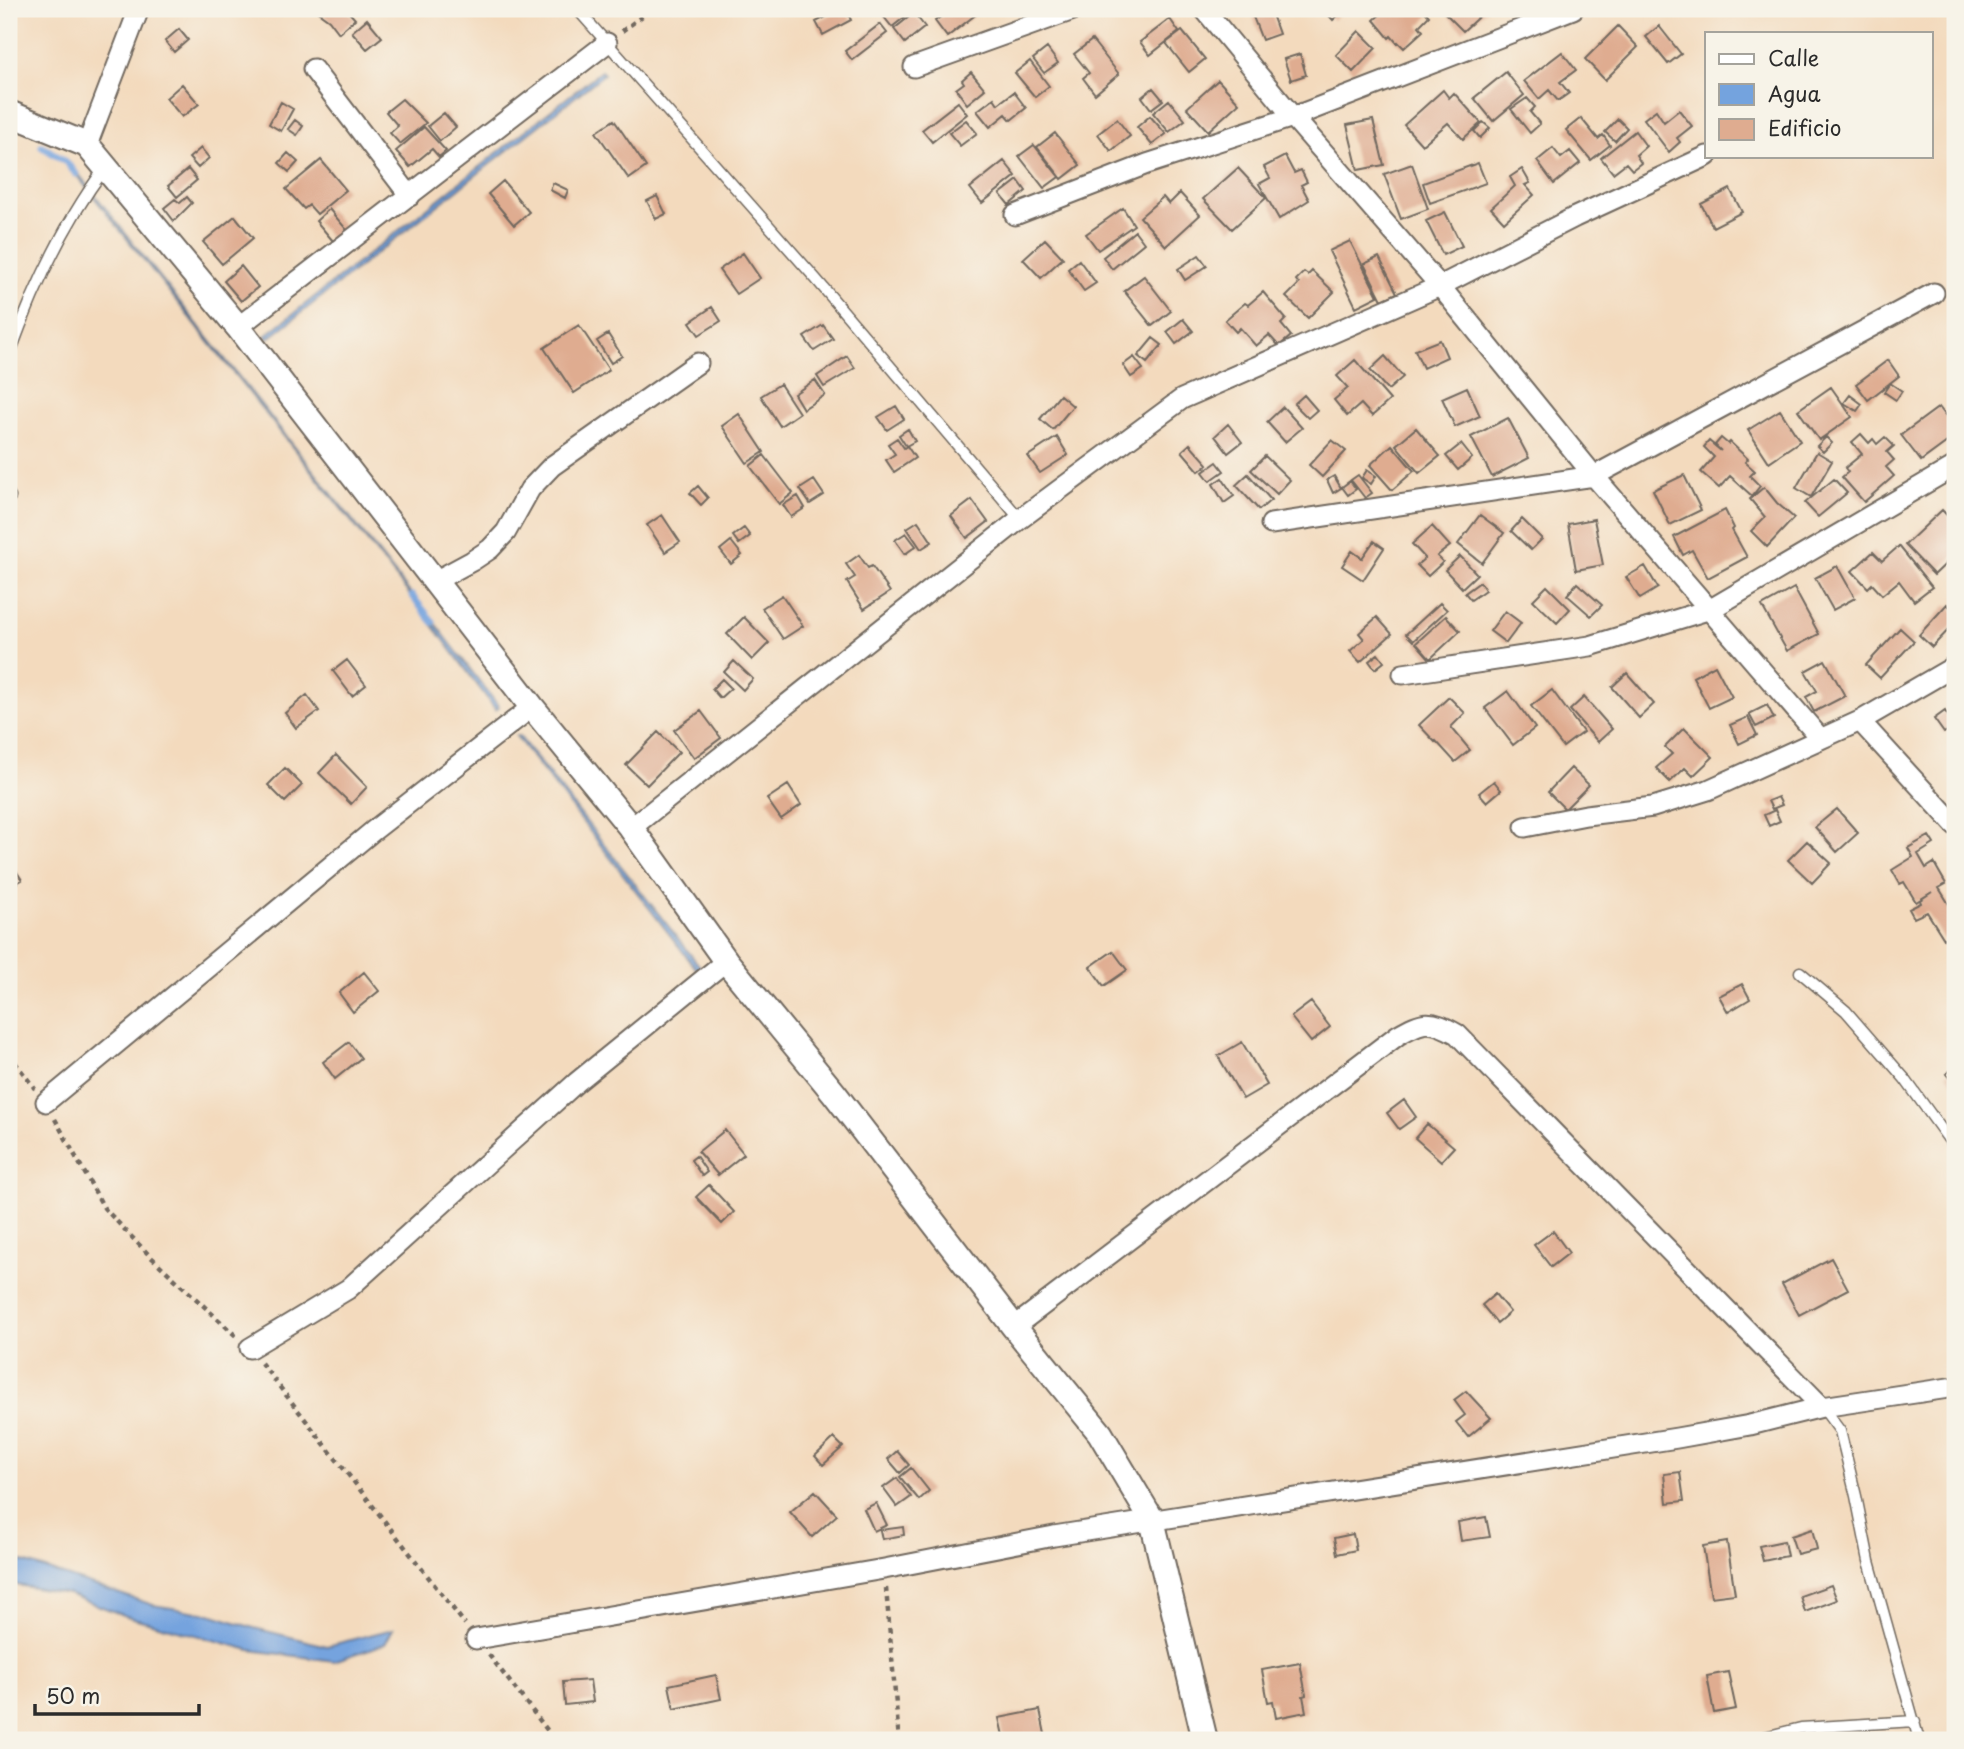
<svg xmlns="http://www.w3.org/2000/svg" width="1964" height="1749" viewBox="0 0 1964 1749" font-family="'Playpen Sans',sans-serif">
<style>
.water{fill:#74a3de;stroke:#506784;stroke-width:2}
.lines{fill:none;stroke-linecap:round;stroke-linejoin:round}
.stream{stroke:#74a3de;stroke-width:7}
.building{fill:#dfac90}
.service-casing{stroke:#71685e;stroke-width:13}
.minor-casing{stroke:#71685e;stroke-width:23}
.tertiary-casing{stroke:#71685e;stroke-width:28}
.path{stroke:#71685e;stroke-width:4.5;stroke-dasharray:5 5;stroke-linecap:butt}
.service{stroke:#fff;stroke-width:10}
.minor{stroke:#fff;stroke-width:19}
.tertiary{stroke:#fff;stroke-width:24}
</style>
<rect width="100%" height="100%" fill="#f7f3e8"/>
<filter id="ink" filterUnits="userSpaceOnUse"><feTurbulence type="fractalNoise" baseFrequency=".0143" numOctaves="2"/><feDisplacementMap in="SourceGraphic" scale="14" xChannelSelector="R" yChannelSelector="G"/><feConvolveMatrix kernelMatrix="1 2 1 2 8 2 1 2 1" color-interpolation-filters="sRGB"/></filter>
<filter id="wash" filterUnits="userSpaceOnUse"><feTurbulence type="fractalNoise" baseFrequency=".00686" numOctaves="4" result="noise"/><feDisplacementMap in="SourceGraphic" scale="28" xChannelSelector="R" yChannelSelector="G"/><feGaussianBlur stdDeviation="1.57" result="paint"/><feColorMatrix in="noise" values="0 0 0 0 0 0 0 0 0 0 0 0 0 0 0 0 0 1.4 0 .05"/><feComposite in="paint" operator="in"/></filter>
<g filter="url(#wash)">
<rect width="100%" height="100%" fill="#f3dabd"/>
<path class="water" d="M601 71 604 74 268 339 265 336Z
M63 158 73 167 418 603 417 604 70 167 63 161Z
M428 614 499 707 496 710 426 616Z
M516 736H519L701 968 698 971Z
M9 1557 153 1605 210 1614 254 1628 327 1646 393 1629 385 1644 334 1661 250 1650 126 1616 68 1594 17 1585 9 1581Z"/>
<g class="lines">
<path class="stream" d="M42 146 66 162 76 174
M412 596 433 622"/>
</g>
<g id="blocks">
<path class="building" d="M314 9H346L355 19 339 33 329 20Z
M841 9H846L851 20 823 35 816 22Z
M895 9H909L911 12 892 27 884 17Z
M951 9H983L947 37 935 21Z
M1250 9H1270L1279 34 1262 40Z
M1323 9H1345L1333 20Z
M1386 9H1396L1398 11 1401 9H1423L1429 16 1419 26 1423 31 1404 48 1398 42 1397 43 1391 36 1389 38 1374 20Z
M1450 9H1487L1463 31 1445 13Z
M914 13 925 27 905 43 894 29Z
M367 19 382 37 367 49 352 32Z
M1170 19 1179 32 1150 55 1140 42Z
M880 24 887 33 852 60 845 51Z
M1618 26 1638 47 1605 80 1585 59Z
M1659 26 1681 54 1668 64 1646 37Z
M179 29 188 40 174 52 165 41Z
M1182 31 1205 59 1189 72 1166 43Z
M1359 31 1376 48 1353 72 1336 55Z
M1092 40 1119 74 1095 94 1083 78 1089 73 1074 54Z
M1047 48 1058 63 1044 73 1033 59Z
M1562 52 1576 70 1560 82 1569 93 1558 101 1549 90 1539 99 1524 81Z
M1300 54 1306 75 1291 80 1284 59Z
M1030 61 1049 86 1035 97 1015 73Z
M971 72 985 89 967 104 956 89 964 83 962 80Z
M1506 72 1524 95 1493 121 1474 98Z
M1218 80 1239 103 1208 131 1187 108Z
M182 84 199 104 182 117 166 98Z
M1153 88 1163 100 1151 109 1142 97Z
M1443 90 1449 98 1454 93 1481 123 1463 139 1448 123 1422 145 1404 125Z
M1014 92 1026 108 1011 120 1006 114 990 127 977 111 994 98 998 104Z
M1527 98 1535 107 1530 112 1540 124 1530 133 1511 109Z
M402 99 426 123 400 144 390 133 398 126 386 112Z
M1169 100 1185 120 1169 132 1153 113Z
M281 102 293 109 281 131 269 124Z
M958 102 967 114 932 142 922 130Z
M1656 110 1664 122 1679 110 1692 126 1677 138 1680 142 1669 152 1644 119Z
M444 113 456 127 440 141 428 126Z
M1150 116 1166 134 1152 145 1137 127Z
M1581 118 1598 139 1603 135 1610 145 1591 160 1566 130Z
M1117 119 1130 136 1111 151 1098 134Z
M1618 119 1627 128 1615 141 1605 132Z
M295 120 303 126 297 135 288 129Z
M614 120 646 167 629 179 596 132Z
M966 120 977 133 960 146 949 133Z
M1373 120 1384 165 1358 170 1347 125Z
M1483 122 1490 128 1480 138 1474 131Z
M424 127 446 151 439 157 432 149 410 167 396 151Z
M1635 131 1646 146 1636 155 1641 163 1632 170 1626 163 1613 173 1601 158Z
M1055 133 1080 165 1062 179 1037 147Z
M1034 145 1059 177 1044 188 1019 156Z
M201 148 209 158 198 168 189 158Z
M1553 148 1561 158 1570 151 1580 163 1554 184 1537 161Z
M288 153 298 162 289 172 279 163Z
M1285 156 1294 173 1301 170 1307 182 1301 185 1309 200 1279 219 1259 184 1270 178 1264 167Z
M321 160 346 190 317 214 309 205 304 209 286 189Z
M1004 161 1016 176 982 203 970 188Z
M1478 163 1486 183 1430 203 1423 183Z
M1412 164 1428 209 1401 219 1384 174Z
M1238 168 1266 198 1232 229 1203 199Z
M188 169 197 180 177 197 168 186Z
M1522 169 1530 183 1525 185 1534 195 1504 222 1491 208 1515 186 1510 177Z
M1018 180 1026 191 1009 205 1000 194Z
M503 181 529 212 514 225 488 194Z
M553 183 568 190 565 198 550 190Z
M1730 189 1742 212 1713 227 1701 204Z
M1180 193 1200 215 1166 246 1140 217 1163 197 1169 204Z
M657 196 666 214 656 219 647 201Z
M187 197 192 203 174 221 164 208 175 199 180 203Z
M1123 208 1134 225 1098 250 1086 234Z
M329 209 347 230 333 241 316 221Z
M1445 212 1462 246 1443 255 1426 221Z
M235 216 253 238 222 264 203 242Z
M1135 231 1144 243 1112 269 1103 257Z
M1045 239 1063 258 1041 278 1023 259Z
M1350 241 1378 296 1356 307 1329 251Z
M743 253 760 278 736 294 719 270Z
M1199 255 1207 266 1185 280 1178 269Z
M1379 257 1397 293 1382 300 1364 264Z
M1079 260 1096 283 1084 291 1068 269Z
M241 266 258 287 241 301 224 281Z
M1312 271 1334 292 1308 318 1286 297 1299 284 1296 280 1304 272 1308 275Z
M1144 276 1171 311 1152 326 1124 291Z
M1263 292 1286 319 1281 324 1291 336 1279 346 1269 335 1256 346 1240 328 1236 332 1225 320 1245 303 1248 305Z
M712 307 721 321 699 335 690 322Z
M1183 319 1193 331 1176 344 1167 332Z
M579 325 609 370 574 393 544 348Z
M823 325 833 339 814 351 804 337Z
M608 334 622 356 611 363 597 341Z
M1153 338 1162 345 1147 363 1138 356Z
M1440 340 1447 357 1423 368 1415 350Z
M847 356 855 368 824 387 817 376Z
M1385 356 1403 377 1388 390 1370 370Z
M1134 357 1143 369 1131 377 1123 365Z
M1355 360 1390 400 1372 416 1361 404 1347 416 1334 400 1348 388 1337 376Z
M1888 360 1899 376 1890 383 1902 391 1896 400 1884 392 1890 383 1868 400 1856 384Z
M815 380 825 395 803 409 794 394Z
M780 384 799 413 780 426 761 396Z
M1467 387 1480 416 1455 427 1442 398Z
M1831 387 1852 417 1819 440 1798 410Z
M1060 395 1073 406 1053 430 1040 419Z
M1304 395 1317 410 1308 418 1294 404Z
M1850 395 1862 404 1857 411 1844 403Z
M896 406 904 419 887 430 878 417Z
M1283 407 1302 428 1285 442 1267 422Z
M1939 407 1955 428V436L1921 461 1901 435Z
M1780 410 1800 441 1769 462 1748 430Z
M739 414 764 452 747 463 722 426Z
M1508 418 1529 458 1492 477 1471 437Z
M1228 424 1242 442 1228 453 1215 436Z
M1416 428 1440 456 1419 473 1396 445Z
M908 429 915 441 906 446 899 435Z
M1861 434 1869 443 1873 439 1877 444 1885 437 1894 446 1887 452 1894 460 1886 467 1894 476 1864 502 1842 477 1848 472 1845 468 1862 454 1852 442Z
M1057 437 1068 455 1040 473 1028 456Z
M1826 437 1832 443 1823 452 1817 446Z
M897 438 904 448 907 446 915 458 894 472 886 460 895 454 888 444Z
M1721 438 1728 444 1730 442 1748 459 1745 462 1755 471 1750 476 1760 486 1752 496 1730 476 1719 488 1701 472 1714 457 1704 447 1709 441 1721 451 1715 445Z
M1332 440 1346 451 1322 477 1309 465Z
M1190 444 1208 464 1199 471 1182 451Z
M1461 444 1472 458 1458 470 1446 456Z
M1392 445 1414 471 1392 490 1370 465Z
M1817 452 1832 461 1811 497 1796 488Z
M764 455 793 493 779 504 750 466Z
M1265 456 1290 480 1277 494 1251 470Z
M1217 462 1224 471 1210 481 1203 472Z
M1367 470 1376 476 1371 484 1362 478Z
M1248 474 1271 500 1259 510 1236 485Z
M1358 475 1372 493 1365 498 1351 480Z
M1684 475 1701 510 1670 525 1653 490Z
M1334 476 1341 488 1333 493 1327 480Z
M1222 478 1234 496 1224 503 1213 484Z
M1834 479 1847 493 1818 517 1805 503Z
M814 480 824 495 810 504 800 489Z
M1350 481 1356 489 1348 495 1342 487Z
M698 486 708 498 701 505 690 493Z
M1764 487 1777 503 1794 518 1767 547 1751 531 1765 517 1750 499Z
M798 496 805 508 791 517 783 505Z
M972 500 988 522 967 538 951 516Z
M1725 510 1734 528 1732 530 1747 557 1708 578 1692 550 1683 555 1674 537Z
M1942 510 1955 524V555L1934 575 1905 545Z
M662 515 680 542 665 552 647 525Z
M1480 515 1504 533 1482 563 1458 544Z
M1522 519 1542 539 1531 550 1511 531Z
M1594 519 1603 565 1576 570 1568 524Z
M918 521 932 542 921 549 907 528Z
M1432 526 1450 546 1437 556 1443 562 1428 576 1417 565 1425 558 1412 544Z
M744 528 750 536 739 544 733 536Z
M906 533 916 546 905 554 895 540Z
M731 541 742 555 731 564 720 550Z
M1374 541 1384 548 1363 580 1342 566 1352 551 1362 558Z
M1899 546 1932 587 1914 601 1899 581 1882 595 1872 584 1868 588 1852 571 1873 552 1882 561Z
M859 555 868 568 872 566 890 592 864 609 847 582 855 577 846 564Z
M1460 556 1477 574 1462 588 1445 570Z
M1645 566 1658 588 1640 599 1626 577Z
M1837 566 1855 598 1833 610 1815 578Z
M1480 582 1485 590 1471 600 1465 593Z
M1577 583 1602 605 1591 616 1567 595Z
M1547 586 1570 609 1557 623 1533 600Z
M1794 588 1819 634 1787 651 1762 606Z
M782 595 803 626 783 639 762 608Z
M1440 603 1447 610 1413 641 1406 634Z
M1947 604 1955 612V623L1932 647 1919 635Z
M1505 611 1521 623 1506 643 1490 631Z
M1446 616 1460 631 1430 659 1416 643Z
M744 617 769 643 752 660 727 634Z
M1377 617 1392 634 1360 662 1350 651 1364 639 1359 633Z
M1900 628 1914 641 1880 678 1866 665Z
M1378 654 1384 662 1375 669 1369 661Z
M347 660 366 685 352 696 333 671Z
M1825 660 1845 696 1814 712 1806 697 1817 691 1805 671Z
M734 661 753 679 743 690 724 672Z
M1715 665 1732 697 1709 708 1693 677Z
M1627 673 1654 704 1639 718 1612 687Z
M722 679 731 688 720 698 712 689Z
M1552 690 1583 732 1563 747 1531 706Z
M1508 691 1535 728 1513 745 1485 708Z
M307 695 319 711 296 728 285 713Z
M1449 697 1465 713 1451 727 1470 750 1455 762 1436 741 1435 742 1419 725Z
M1584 697 1612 729 1598 742 1570 710Z
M1767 705 1774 718 1756 727 1749 714Z
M701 711 721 738 694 758 674 730Z
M1945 711 1955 726 1944 733 1934 719Z
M1748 717 1757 735 1739 744 1730 725Z
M1684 728 1713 757 1693 776 1685 768 1670 782 1656 768 1672 754 1665 747Z
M658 732 679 752 647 785 626 765Z
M336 755 367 787 351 804 319 773Z
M285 768 302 785 285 802 268 785Z
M1571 768 1589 785 1565 809 1548 792Z
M1494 781 1501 790 1487 802 1479 793Z
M788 785 801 805 781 819 767 799Z
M1778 797 1782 805 1772 809 1768 801Z
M1837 809 1858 833 1837 852 1815 827Z
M1775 810 1780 821 1769 826 1764 815Z
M1929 836 1934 844 1918 854 1926 868 1934 863 1946 884 1939 888 1955 914V932L1944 939 1927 912 1914 918 1909 909 1921 903 1920 900 1932 892 1916 902 1904 882 1900 884 1892 870 1913 857 1908 848Z
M1807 841 1831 863 1812 883 1788 860Z
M13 866 22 880 13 885 9 877V869Z
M1113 951 1127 970 1104 986 1090 967Z
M364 972 379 991 353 1012 339 993Z
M1742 984 1750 999 1728 1012 1719 996Z
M1311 1002 1330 1027 1311 1042 1291 1017Z
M349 1042 361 1058 335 1079 323 1062Z
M1242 1042 1267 1085 1243 1099 1218 1056Z
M1955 1067V1085L1946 1074Z
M1404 1100 1416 1117 1399 1129 1387 1113Z
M1427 1124 1454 1147 1441 1161 1415 1138Z
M725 1130 744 1154 718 1175 698 1152Z
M696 1156 707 1172 702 1176 691 1160Z
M709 1185 734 1212 722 1224 696 1197Z
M1553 1231 1569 1253 1551 1267 1534 1245Z
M1831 1258 1848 1289 1799 1315 1782 1284Z
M1495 1294 1510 1312 1497 1323 1482 1305Z
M1466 1391 1491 1418 1468 1437 1456 1422 1465 1415 1454 1400Z
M834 1438 843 1447 823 1465 815 1456Z
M897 1451 909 1465 900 1473 888 1459Z
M911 1468 929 1491 919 1500 900 1477Z
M1680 1472 1684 1501 1667 1503 1664 1474Z
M897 1478 911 1497 897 1507 883 1488Z
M815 1491 837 1515 812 1537 790 1512Z
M876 1503 887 1525 874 1531 864 1509Z
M1486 1517 1490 1537 1461 1541 1458 1522Z
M903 1527 904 1535 882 1539 880 1530Z
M1812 1529 1817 1549 1797 1554 1791 1536Z
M1353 1534 1356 1550 1337 1554 1334 1538Z
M1784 1541 1787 1556 1763 1561 1759 1546Z
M1727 1542 1735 1594 1711 1597 1703 1546Z
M1831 1585 1837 1600 1805 1612 1800 1596Z
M1300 1663 1306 1695 1303 1696 1306 1712 1276 1718 1273 1701 1268 1702 1262 1670Z
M1728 1672 1736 1709 1714 1713 1707 1676Z
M716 1675 721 1699 674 1709 669 1685Z
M590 1680 593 1702 565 1705 563 1682Z
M1040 1710 1046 1739 1004 1740 999 1718Z"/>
</g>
</g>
<g filter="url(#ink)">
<use href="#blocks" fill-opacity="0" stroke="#71685e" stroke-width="2"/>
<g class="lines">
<defs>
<path id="service" d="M577 9 816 279 1020 519
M9 356C33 290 63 224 105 168
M9 494 10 497
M1800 972 1846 1011 1905 1079 1955 1148
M1823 1408 1840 1431 1856 1496 1869 1561 1919 1740
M1753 1740 1801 1728 1915 1721"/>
<path id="minor" d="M1204 9 1293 117 1440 286 1594 476 1820 738
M914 67 1076 9
M313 69 410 196
M87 145 139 9
M1015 215 1147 164 1293 117 1573 9
M238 327 607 43
M1271 524 1594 476 1934 293
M435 581 472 561 490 549 506 532 530 489 552 466 698 363
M1403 674 1590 646 1711 609 1955 466
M1860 721 1955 825
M1525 827 1586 815 1653 807 1708 790 1860 721 1955 666
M631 828 1020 519 1182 399 1440 286 1575 217 1707 156
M46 1102 373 831 532 707
M1014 1327 1398 1035C1424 1020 1430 1019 1457 1034L1822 1407
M250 1348 348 1289 577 1082 726 961
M476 1639 884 1569 1054 1536 1677 1438 1750 1425 1822 1407 1955 1387"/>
<path id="tertiary" d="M9 113 87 145 238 327 532 707 631 828 726 961 834 1093 1014 1327 1100 1433 1152 1520 1205 1740"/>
</defs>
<use href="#service" class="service-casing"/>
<use href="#minor" class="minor-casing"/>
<use href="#tertiary" class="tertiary-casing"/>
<path class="path" d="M622 31 652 9
M9 1054 35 1089
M55 1119 104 1208 150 1256 236 1336
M261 1363 465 1624
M886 1588 899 1740
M489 1655 555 1740"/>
<use href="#service" class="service"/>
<use href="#minor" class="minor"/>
<use href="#tertiary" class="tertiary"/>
</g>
</g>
<rect width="1964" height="1749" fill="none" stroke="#f7f3e8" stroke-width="35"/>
<rect x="1705" y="32" width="228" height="126" fill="#f7f3e8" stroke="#a5a39c" stroke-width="2"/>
<rect x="1719" y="54" width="35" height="10" fill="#ffffff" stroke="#a5a39c" stroke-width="2"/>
<text x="1768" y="66" font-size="21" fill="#2b2b2b">Calle</text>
<rect x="1719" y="84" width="35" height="21" fill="#74a3de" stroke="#a5a39c" stroke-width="2"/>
<text x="1768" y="102" font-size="21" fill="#2b2b2b">Agua</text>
<rect x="1719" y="119" width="35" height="21" fill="#dfac90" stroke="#a5a39c" stroke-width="2"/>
<text x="1768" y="136" font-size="21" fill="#2b2b2b">Edificio</text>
<path d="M35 1704v10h164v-10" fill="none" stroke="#2b2b2b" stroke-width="3.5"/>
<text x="46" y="1704" font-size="21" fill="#2b2b2b" stroke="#f7f3e8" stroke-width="5" paint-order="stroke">50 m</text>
</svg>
